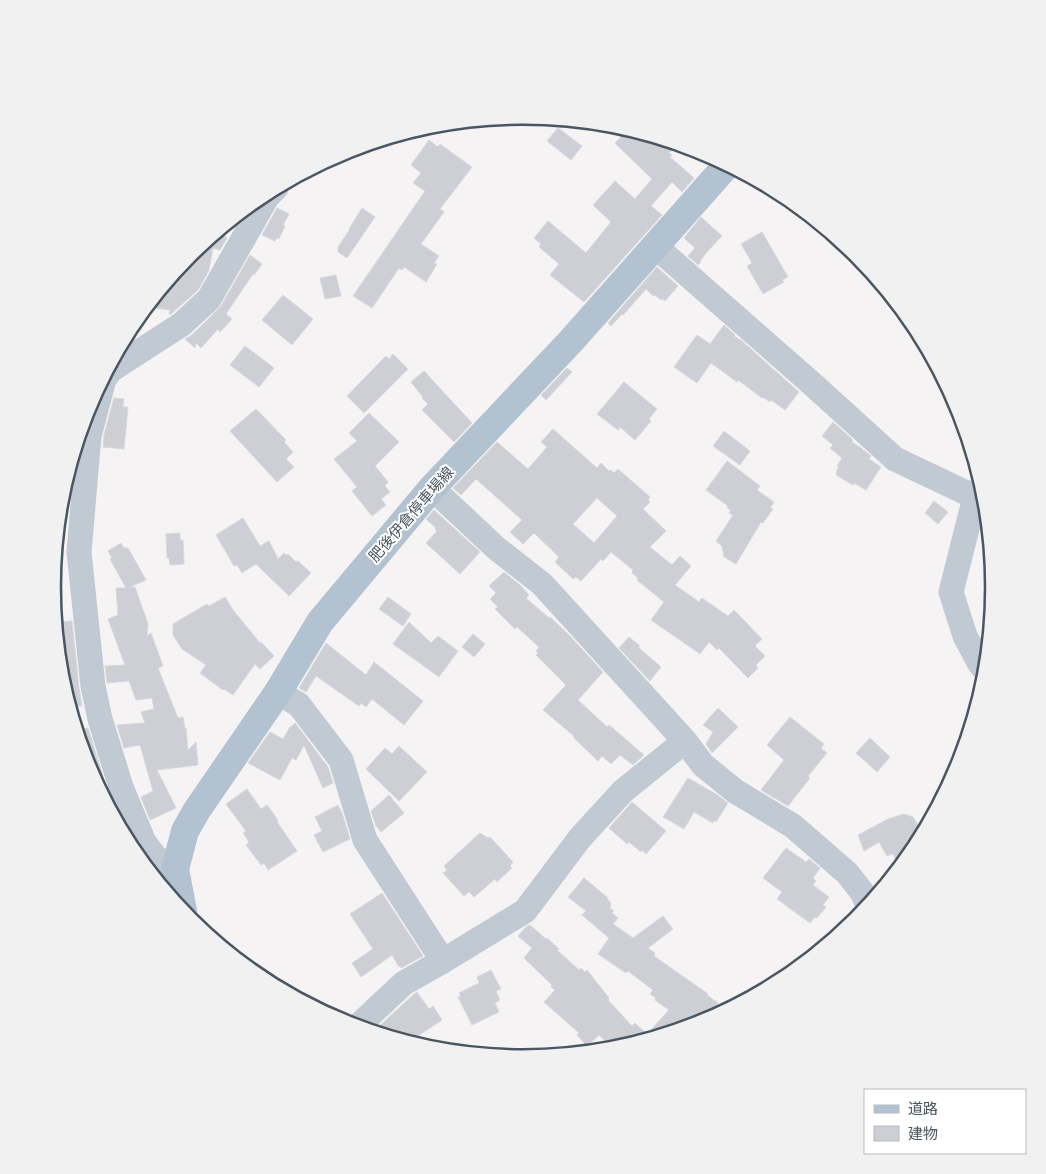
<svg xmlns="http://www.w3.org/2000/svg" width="1046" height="1174" viewBox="0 0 1046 1174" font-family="Poppins,'Noto Sans JP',sans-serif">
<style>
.building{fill:#cdcfd5;stroke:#d7d9de;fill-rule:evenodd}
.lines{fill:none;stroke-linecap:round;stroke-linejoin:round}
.minor{stroke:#c1cad2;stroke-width:25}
.major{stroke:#b3c2d1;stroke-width:28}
.labels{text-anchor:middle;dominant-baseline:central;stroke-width:4;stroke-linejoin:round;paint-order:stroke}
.street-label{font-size:15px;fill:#4a5661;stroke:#fff}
.rim{fill:none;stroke:#4a5661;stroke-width:2.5}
</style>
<rect width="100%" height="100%" fill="#f5f3f3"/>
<path class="building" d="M558 128 582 146 571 160 547 141Z
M628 130 677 144 669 153 672 155 670 157 694 178 682 192 672 182 651 206 662 215 584 302 550 275 559 264 539 247 541 244 534 238 548 221 586 253 611 222 593 205 615 181 635 199 652 179 615 143Z
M429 140 438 147 440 144 472 167 440 209 444 212 421 244 439 256 434 263 437 264 426 282 404 267 402 270 399 268 372 308 353 296 425 191 413 183 421 173 411 165Z
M277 208 289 214 283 225 285 226 279 239 277 238 275 241 262 235Z
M362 208 375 217 347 258 338 252V247L350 229H349Z
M701 217 722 236 706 253 700 261 701 262 698 265 688 256 695 248 684 238Z
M218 232 227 238 220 250 213 248 209 270 198 290 171 314H169L170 310 147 307 191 254Z
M762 232 788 277 782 280 784 282 763 294 747 266 752 263 741 244Z
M250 255 262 264 254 275 253 274 226 314 232 319 220 332 218 329 201 348 196 343 195 348 185 339 192 335 221 306Z
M657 267 678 286 665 301 662 299 661 300 655 295 653 296 646 289 623 315 622 314 611 326 608 323Z
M336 275 341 296 325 299 320 278Z
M283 295 313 319 292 345 262 320Z
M724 325 735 335 734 336 742 341 799 392 785 410 771 400 770 402 763 397 762 398 738 380 737 382 711 363 697 383 674 367 697 335 710 344Z
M245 346 274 368 259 387 230 365Z
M393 354 408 369 364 413 347 396 386 356 389 359Z
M567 368 572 372 546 400 541 395Z
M424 371 472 423 454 442 422 410 428 404 422 398 423 397 411 382Z
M624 382 657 409 649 419 651 421 635 440 620 427 618 430 597 414Z
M114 398 124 399 123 407H128L124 449 103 447 104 435Z
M256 409 286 440 284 442 293 452 286 459 294 467 277 482 230 431Z
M369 413 399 442 375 466 388 482 385 486 390 492 381 499 386 505 372 516 352 491 357 487 334 459 357 441 349 433Z
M833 422 853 440 852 442 861 448 871 456 869 459 881 467 866 490 854 483 853 485 836 475 837 472 836 471 839 467 837 466 842 458 830 448 833 445 822 436Z
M553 429 597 468 601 463 609 471 611 470 614 473 618 469 650 497 648 500 650 502 643 509 666 531 650 547 672 565 680 556 691 566 675 585 699 602 702 598 728 616 734 610 762 639 755 646 765 656 756 665 758 668 748 678 719 648 717 650 709 642 700 654 651 620 664 602 637 580 638 578 632 573 633 570 611 552 603 561 601 559 581 581 576 577 573 579 555 562 559 557 534 533 523 544 510 532 522 520 476 479 461 495 453 488 497 442 528 469 547 447 541 442ZM597 498 617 516 594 543 573 524Z
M724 431 750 451 740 465 713 446Z
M727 461 760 486 757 490 774 502 770 508 773 509 763 523 761 522 736 564 724 557 722 546 716 541 733 515 729 513 731 510 727 508 728 506 706 490Z
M934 501 948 512 938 524 925 513Z
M434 510 480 552 460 574 426 543 437 531 435 529 436 528 426 519Z
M243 518 260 546 269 541 278 559 284 553 286 555 288 554 296 562 298 561 311 573 289 596 256 564 242 573 237 565 234 566 216 535Z
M180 533V540H183L184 564 170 565 169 558H167L166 534Z
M121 543 124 548H128L146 580 130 587H135L148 624 147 636 151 633 163 666 158 668 178 718 183 717 185 729 186 728 188 750 196 742 198 765 157 770 176 808 150 820 141 797 153 791 140 745 124 748 117 725 145 723 141 712 154 709 152 698 136 700 129 681 107 683 105 666 125 665 108 619 118 615 116 588H126L110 559 112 558 108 551Z
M504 572 520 585 529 595 526 598 549 618 550 617 569 635 603 672 578 700 607 727 609 725 644 755 633 765 620 755 611 764 602 756 598 761 573 737 574 736 543 710 566 685 536 655 538 653 536 651 539 647 517 627 515 629 495 609 498 607 490 599 496 593 489 586Z
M225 597 233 610 260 643 261 642 274 656 260 669 255 664 233 695 224 689 223 690 200 673 206 665 182 649 173 635V624L207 604 209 606Z
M388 597 411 614 403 626 379 609Z
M72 621 79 688 82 706 70 707 61 679 56 622Z
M409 622 431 643 438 636 458 651 439 677 393 644Z
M473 634 485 644 474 657 462 647Z
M629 637 640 646 638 647 661 667 650 681 619 648Z
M326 643 366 675 374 662 423 701 404 725 372 699 366 707 361 703 359 706 316 676 306 692 299 688Z
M718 708 738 727 712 753 706 744 713 732 703 725Z
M790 717 824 744 821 748 827 753 808 776 810 778 788 806 761 790 784 760 767 745Z
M295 723 328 767 333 783 323 788 304 745 296 760 292 758 280 780 248 763 270 732 283 739 290 727H291Z
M88 728 103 776 95 779 86 755 85 756 77 731Z
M870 738 890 757 877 772 856 753Z
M399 746 427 772 399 801 366 769 385 748 392 754Z
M688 778 716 794 728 803 716 822 714 820 713 823 694 812 684 829 663 817Z
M247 789 261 809 267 805 278 820 277 822 297 851 268 870 264 863 261 865 246 845 249 842 243 833 246 831 226 804Z
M389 795 404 813 381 832 376 826 371 811Z
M632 802 666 831 646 854 642 850 641 852 629 842 627 844 609 828Z
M338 805 342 813 350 839 323 852 314 835 322 831 315 817Z
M904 814 913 817 923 833 914 849 899 866 893 854 887 856 879 842 864 851 858 835 888 819Z
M480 833 488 838 490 837 513 862 510 866 512 868 497 882 495 879 474 897 469 892 464 896 443 873 447 870 444 866Z
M786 848 806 862 809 859 820 868 813 878 816 881 813 885 829 897 823 905 826 907 817 918 815 917 810 923 777 899 782 892 763 878Z
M584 878 608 898 607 899 611 903 610 904 611 906 610 908 614 911 612 913 618 918 613 924 633 938 663 916 673 929 648 948 655 953 654 956 708 994 707 995 718 1003 706 1020 685 1027 679 1023 672 1031 614 1049 599 1035 587 1046 577 1035 579 1033 544 1002 555 990 551 987 552 985 524 958 532 948 518 936 526 927 530 925 546 939 547 938 559 949 557 950 579 970 581 968 585 972 587 970 609 998 608 1000 632 1026 635 1023 647 1034 669 1010 655 1000 656 998 650 994 653 990 628 971 626 973 598 954 609 938 582 915 586 911 568 897Z
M382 893 423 956 401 968 400 966 399 967 392 955 361 977 352 963 373 949 350 914Z
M491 970 501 989 496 991 500 1000 495 1003 499 1012 472 1025 458 997 461 996 459 993 479 983 477 977Z
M417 992 429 1009 433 1006 442 1020 409 1042 374 1031 413 995Z"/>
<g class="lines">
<path class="minor" d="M655 246 810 382 895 459 975 497
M982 486 975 497 951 592 965 636 980 664 985 670
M432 488 496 548 542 584 685 741 703 765 735 791 793 826 847 873 862 892 868 905
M278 692 299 705 341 760 365 840 443 961
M175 869 155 857 144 842 121 787 100 719 93 686 79 552 89 436 104 379 111 370 182 324 209 299 267 197 276 188
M358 1026 404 983 443 961 525 911 580 838 623 791 685 741"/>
<path class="major" d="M183 911 175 869 185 831 197 810 278 692 320 622 432 488 571 341 727 165"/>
</g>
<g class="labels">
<g class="street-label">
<text transform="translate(411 514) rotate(-49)">肥後伊倉停車場線</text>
</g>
</g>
<path d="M0 0H1046V1174H0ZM61 587a462 462 0 1 1 924 0a462 462 0 1 1-924 0Z" fill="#f1f1f2" fill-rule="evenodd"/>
<path class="rim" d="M61 587a462 462 0 1 1 924 0a462 462 0 1 1-924 0Z"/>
<rect x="864" y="1089" width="162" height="65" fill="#ffffff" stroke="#b7bbc0"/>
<rect x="874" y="1105" width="25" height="8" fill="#b3c2d1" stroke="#b7bbc0"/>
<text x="908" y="1114" font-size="15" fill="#4a5661">道路</text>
<rect x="874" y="1126" width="25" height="15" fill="#cdcfd5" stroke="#b7bbc0"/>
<text x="908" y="1139" font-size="15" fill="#4a5661">建物</text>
</svg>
